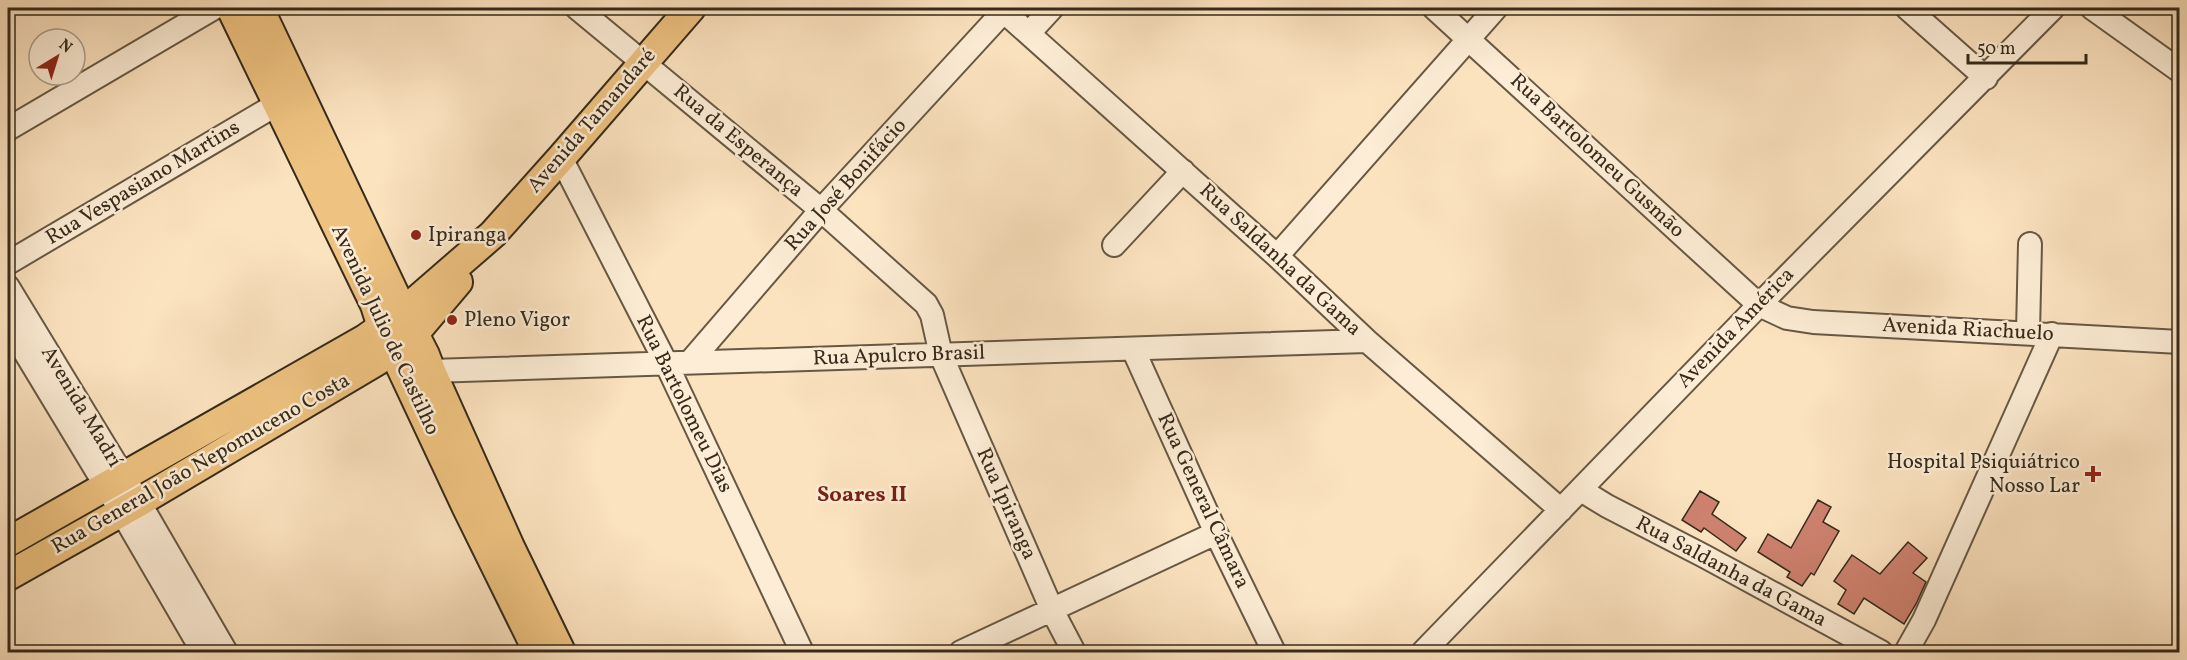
<svg xmlns="http://www.w3.org/2000/svg" width="2187" height="660" viewBox="0 0 2187 660" font-family="Vollkorn,serif">
<style>
.building{fill:#ce816f;stroke:#352a1b;stroke-width:1.5}
.lines{fill:none;stroke-linecap:round;stroke-linejoin:round}
.minor-casing{stroke:#675844;stroke-width:26}
.major-casing{stroke:#352a1b;stroke-width:32}
.minor{stroke:#fdedd6;stroke-width:22}
.major{stroke:#eec280;stroke-width:28}
.poi-dot{fill:#8f2418;stroke:#fdedd6;stroke-width:2}
.labels{text-anchor:middle;dominant-baseline:central;stroke-width:5;stroke-linejoin:round;paint-order:stroke}
.street-label{font-size:21px;fill:#352a1b;stroke:#fdedd6}
.poi-label{font-size:21px;fill:#352a1b;stroke:#fdedd6;text-anchor:start}
.neighbourhood-label{font-size:22px;font-weight:bold;fill:#7a1f14;stroke:#fdedd6}
</style>
<rect width="100%" height="100%" fill="#fce3c0"/>
<filter id="stains"><feTurbulence type="fractalNoise" baseFrequency=".00333" numOctaves="4"/><feColorMatrix values="0 0 0 0 .2 0 0 0 0 .09 0 0 0 0 .02 0 0 0 .5 -.17"/></filter>
<radialGradient id="worn" r=".72"><stop offset=".6" stop-color="#630" stop-opacity="0"/><stop offset="1" stop-color="#630" stop-opacity=".3"/></radialGradient>
<path class="building" d="M1700 491 1719 502 1712 514 1746 538 1736 551 1704 528 1701 532 1682 520Z
M1818 500 1831 507 1823 522 1839 531 1814 575 1811 573 1802 586 1787 577 1790 572 1758 552 1768 534 1791 548Z
M1908 542 1927 558 1913 573 1926 582 1916 604 1904 624 1864 598 1854 614 1838 604 1846 590 1834 581 1852 555 1880 574Z"/>
<g class="lines">
<defs>
<path id="minor" d="M577 8 821 210 926 304 932 315 941 355 1052 610 1074 652
M1000 8 1277 256 1367 341 1561 510
M1434 8 1759 305 1787 318 1813 322 2180 342
M1907 8 1986 78
M2092 8 2180 71
M1030 32 1052 8
M8 129 214 8
M561 158 666 363 802 652
M1114 245 1183 171
M1277 256 1496 8
M8 263 279 103
M8 287 139 502 226 652
M8 324 121 511 203 652
M2028 332 2030 244
M1133 349 1216 533 1274 652
M690 362 821 210 1004 11
M431 371 1367 341
M1581 490 1607 506 1704 556 1881 652
M961 652 1216 533
M1423 652 1759 305 2053 8
M1906 652 1924 620 2052 334"/>
<path id="major" d="M231 8 375 305 382 327 467 508 538 652
M259 8 403 312 425 355 431 371 510 547 561 652
M8 542 365 339 403 312 493 234 561 158 691 8
M8 576 139 502 377 361 414 334 458 282"/>
</defs>
<use href="#minor" class="minor-casing"/>
<use href="#major" class="major-casing"/>
<use href="#minor" class="minor"/>
<use href="#major" class="major"/>
</g>
<g class="poi-dot">
<circle cx="416" cy="235" r="6"/>
<circle cx="452" cy="320" r="6"/>
<path d="M2090 465h6v6h6v6h-6v6h-6v-6h-6v-6h6z"/>
</g>
<g class="labels">
<g class="street-label">
<text transform="translate(592 121) rotate(-49)">Avenida Tamandaré</text>
<text transform="translate(738 141) rotate(40)">Rua da Esperança</text>
<text transform="translate(1597 156) rotate(43)">Rua Bartolomeu Gusmão</text>
<text transform="translate(143 183) rotate(-31)">Rua Vespasiano Martins</text>
<text transform="translate(846 185) rotate(-48)">Rua José Bonifácio</text>
<text transform="translate(1280 260) rotate(43)">Rua Saldanha da Gama</text>
<text transform="translate(1736 328) rotate(-46)">Avenida América</text>
<text transform="translate(385 330) rotate(65)">Avenida Julio de Castilho</text>
<text transform="translate(1968 330) rotate(3)">Avenida Riachuelo</text>
<text transform="translate(899 356) rotate(-2)">Rua Apulcro Brasil</text>
<text transform="translate(684 404) rotate(64)">Rua Bartolomeu Dias</text>
<text transform="translate(81 407) rotate(59)">Avenida Madrí</text>
<text transform="translate(201 464) rotate(-30)">Rua General João Nepomuceno Costa</text>
<text transform="translate(1203 501) rotate(65)">Rua General Câmara</text>
<text transform="translate(1006 504) rotate(66)">Rua Ipiranga</text>
<text transform="translate(1731 572) rotate(28)">Rua Saldanha da Gama</text>
</g>
<g class="poi-label">
<text x="428" y="235">Ipiranga</text>
<text x="464" y="320">Pleno Vigor</text>
<text x="2080" y="462" text-anchor="end">Hospital Psiquiátrico<tspan x="2080" dy="24">Nosso Lar</tspan></text>
</g>
<g class="neighbourhood-label">
<text x="862" y="495">Soares II</text>
</g>
</g>
<rect width="2187" height="660" fill="none" stroke="#fce3c0" stroke-width="30"/>
<rect x="9" y="9" width="2169" height="642" fill="none" stroke="#352a1b" stroke-width="3"/>
<rect x="15" y="15" width="2157" height="630" fill="none" stroke="#352a1b" stroke-width="1.5"/>
<g transform="translate(57 57) rotate(38)"><circle r="28" fill="#fdedd6" stroke="#ad9f8b" stroke-width="1.5"/>
<path d="M0-4.5L10 22L0 15L-10 22Z" fill="#8f2418"/>
<text y="-9" font-size="16" font-weight="bold" text-anchor="middle" fill="#352a1b">N</text>
</g>
<path d="M1968 54v9h118v-9" fill="none" stroke="#352a1b" stroke-width="3"/>
<text x="1977" y="54" font-size="18" fill="#352a1b" stroke="#fdedd6" stroke-width="4.5" paint-order="stroke">50 m</text>
<rect width="100%" height="100%" filter="url(#stains)"/>
<rect width="100%" height="100%" fill="url(#worn)"/>
</svg>
